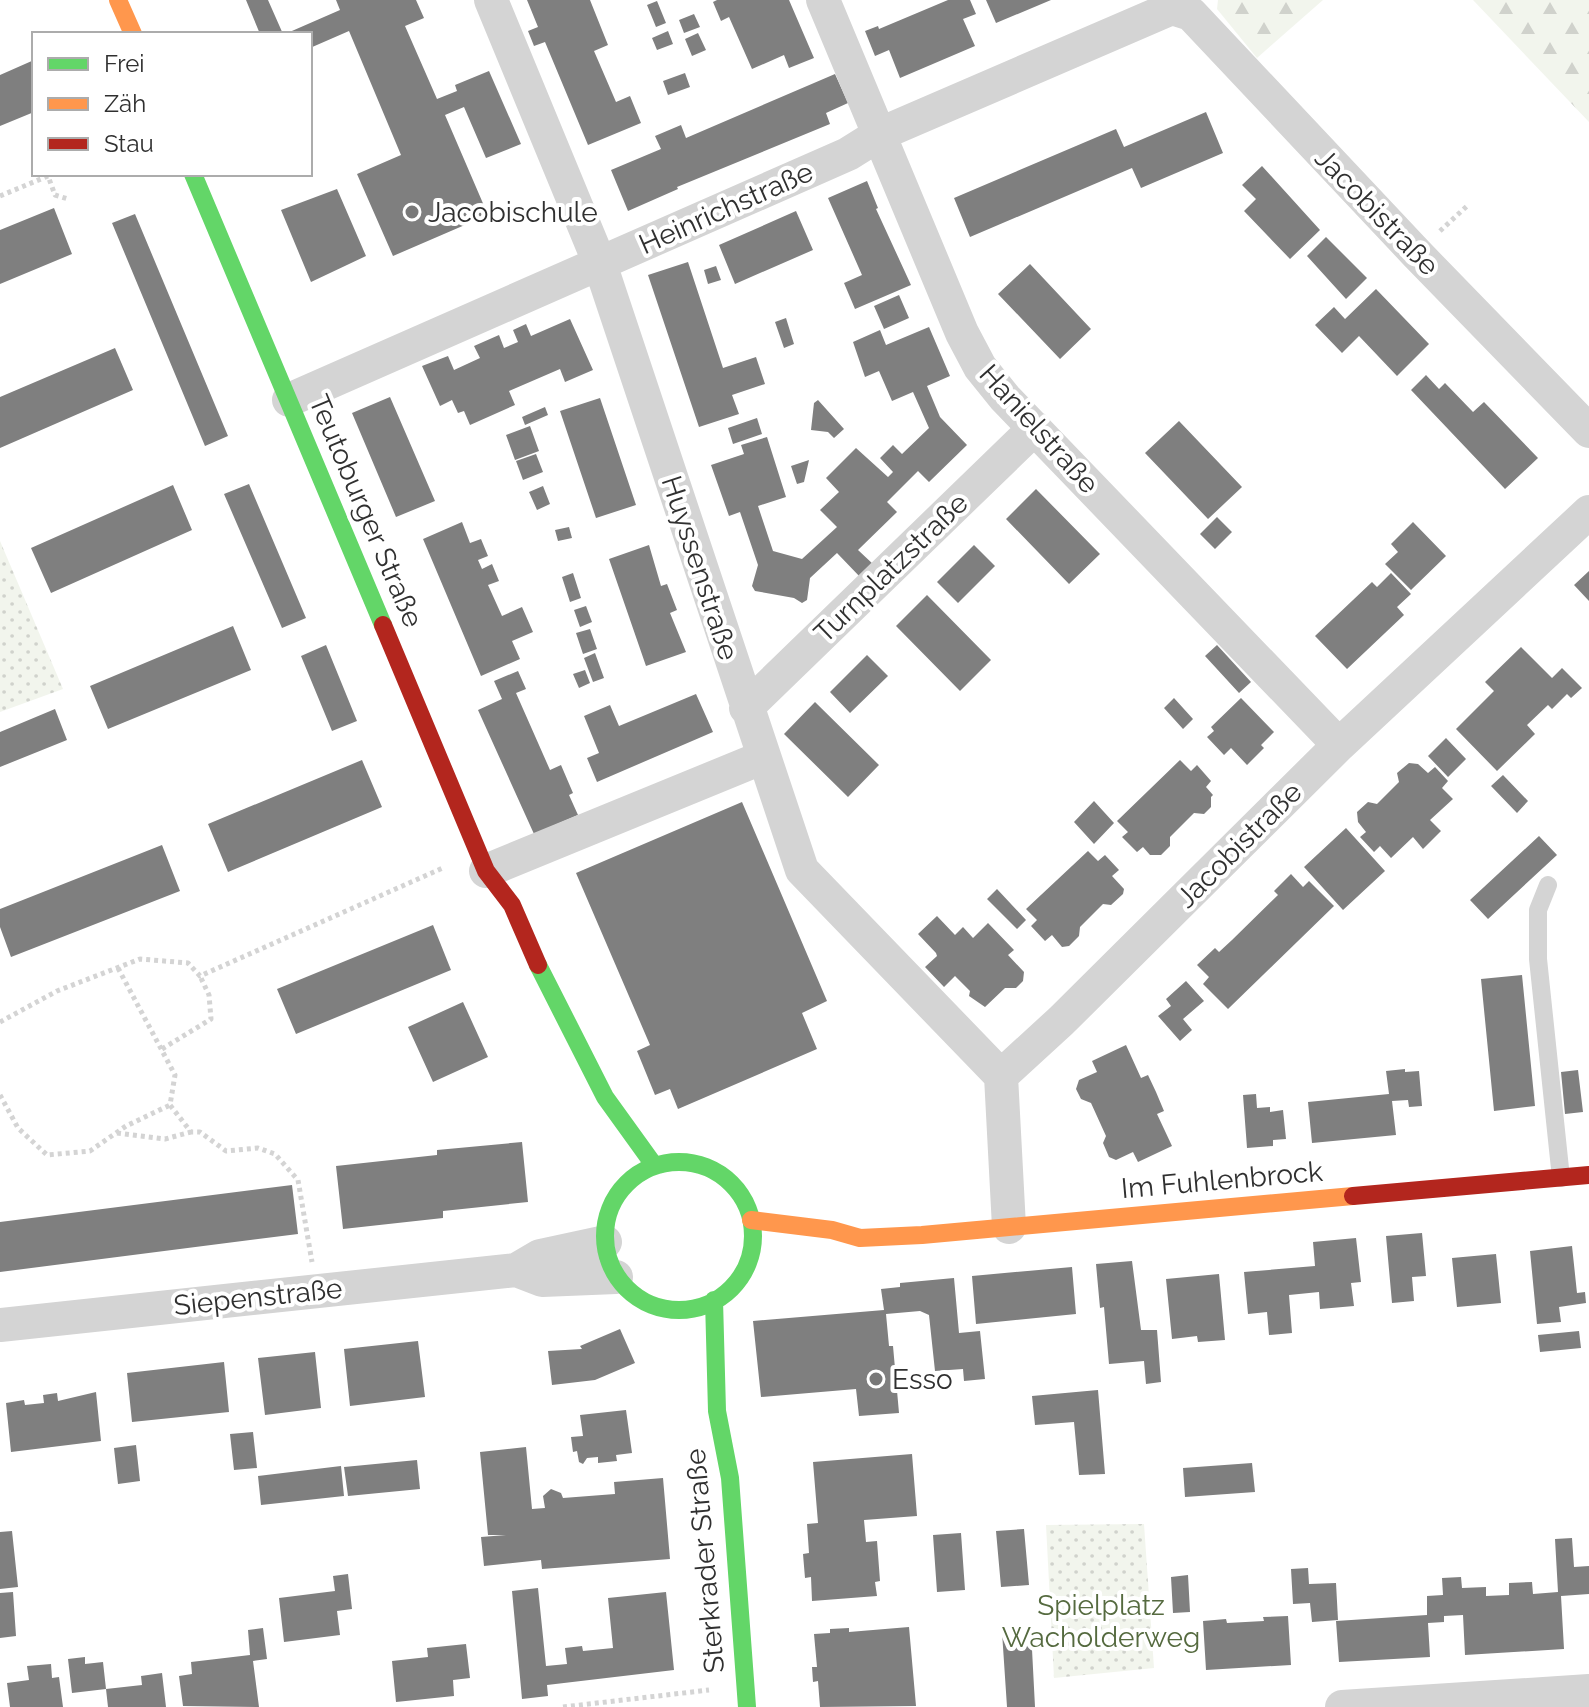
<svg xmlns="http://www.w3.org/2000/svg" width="1589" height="1707" viewBox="0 0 1589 1707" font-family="Raleway,sans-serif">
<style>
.green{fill:url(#green-dots)}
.forest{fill:url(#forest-firs)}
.building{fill:#7f7f7f}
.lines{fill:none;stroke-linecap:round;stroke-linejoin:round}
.path{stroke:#d4d4d4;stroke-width:5;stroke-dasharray:4 4;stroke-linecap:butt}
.lane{stroke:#d4d4d4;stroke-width:18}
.street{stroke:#d4d4d4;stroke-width:34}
.fast{stroke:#63d668;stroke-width:18}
.slow{stroke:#ff974d;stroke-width:18}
.jam{stroke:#b3261e;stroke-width:18}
.poi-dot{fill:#787878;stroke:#fff;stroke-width:3}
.labels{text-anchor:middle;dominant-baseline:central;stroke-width:8;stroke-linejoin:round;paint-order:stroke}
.street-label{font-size:28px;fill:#303030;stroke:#fff}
.poi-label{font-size:28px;fill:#303030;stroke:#fff;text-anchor:start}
.park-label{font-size:28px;fill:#556a3f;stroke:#fff}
</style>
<defs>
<pattern id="green-dots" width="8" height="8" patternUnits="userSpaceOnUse" patternTransform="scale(2)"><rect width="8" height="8" fill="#f2f5ed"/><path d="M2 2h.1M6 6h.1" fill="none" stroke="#d0d2cc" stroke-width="1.8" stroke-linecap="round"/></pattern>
<pattern id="forest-firs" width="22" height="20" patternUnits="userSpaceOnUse" patternTransform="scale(2)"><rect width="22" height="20" fill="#f2f5ed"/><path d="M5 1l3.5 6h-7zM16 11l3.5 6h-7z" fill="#d0d2cc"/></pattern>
</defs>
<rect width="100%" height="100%" fill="#fff"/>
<path class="green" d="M0 541 63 689 0 712Z
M1144 1524 1154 1668 1054 1678 1046 1525Z"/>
<path class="forest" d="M1218 0H1323L1257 58 1217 9Z
M1473 0H1589V122Z"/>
<path class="building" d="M246 0H268L283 34H260Z
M336 0H416L424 18 405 26 437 99 457 91 455 85 489 71 521 144 486 158 464 107 445 115 488 215 393 256 357 174 401 155 349 31 310 48V34H285L340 10Z
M527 0H590L608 45 594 51 616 102 630 96 641 123 588 145 545 42 534 46 528 31 538 27Z
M717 0H789L814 58 789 68 784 55 752 69 729 17 721 21 713 2Z
M948 0H970L976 14 963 19 975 46 900 78 889 50 875 56 865 31 878 26 879 29Z
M986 0H1051L996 23Z
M657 1 666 23 656 27 647 5Z
M694 14 700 27 684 33 679 20Z
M668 31 673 44 657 50 652 38Z
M698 33 706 50 692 56 685 39Z
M34 60V112L0 126V75Z
M685 73 690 87 668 95 663 81Z
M835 74 848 103 826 113 830 124 677 187 678 189 628 211 611 170 661 149 655 136 681 125 686 138Z
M1206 112 1223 153 1141 188 1132 168 970 237 954 198 1116 129 1124 147Z
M1262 166 1320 230 1290 259 1244 211 1256 199 1242 185Z
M867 181 878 208 876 209 911 285 855 309 844 283 862 275 828 198Z
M337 189 366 256 311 282 281 210Z
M54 208 72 254 0 284V230Z
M796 211 813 250 735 284 719 245Z
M135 214 228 436 205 446 112 223Z
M1326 237 1367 278 1346 299 1307 256Z
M688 262 723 368 756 357 765 384 732 395 739 414 699 427 648 275Z
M1030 264 1091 329 1060 359 998 294Z
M716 266 721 280 708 284 704 270Z
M1376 289 1429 344 1397 376 1359 336 1342 353 1315 325 1334 307 1345 319Z
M899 295 909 318 884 329 874 306Z
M786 318 794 344 784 348 775 322Z
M570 319 593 370 565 382 560 369 509 391 515 405 470 425 464 411 458 413 452 400 440 406 422 366 448 356 454 370 480 358 474 346 499 335 504 348 518 342 513 330 526 324 531 336Z
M929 327 950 376 927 386 940 417 967 445 929 482 918 471 887 502 897 512 858 550 874 565 861 578 837 553 810 578 807 600 802 603 794 598 755 591 752 586 758 565 740 512 729 516 711 465 744 454 741 445 767 437 786 497 758 506 773 551 802 559 837 527 820 510 839 492 826 478 856 448 888 477 893 472 880 458 893 445 902 454 929 428 913 392 892 401 879 371 865 377 853 342 880 330 886 345Z
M115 348 133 390 0 448V397Z
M1426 375 1439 389 1445 383 1473 412 1484 402 1538 458 1505 489 1411 390Z
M390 397 435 501 396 517 352 413Z
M600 398 636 505 596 518 560 411Z
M818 400 844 429 834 438 828 432 811 430 814 403Z
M545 407 548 415 525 425 522 417Z
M757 418 762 434 733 444 728 428Z
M1179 421 1242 487 1208 519 1145 453Z
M530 426 539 451 515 460 506 435Z
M536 454 543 472 523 480 516 461Z
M809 460 804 482 797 484 791 466Z
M249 484 306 618 282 628 224 494Z
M173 485 192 530 51 593 31 548Z
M543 486 550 504 537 510 529 492Z
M1036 489 1100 554 1069 584 1006 519Z
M1217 517 1232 532 1215 549 1200 534Z
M462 522 470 543 481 539 488 556 478 560 482 569 492 564 499 581 488 585 502 616 522 607 533 632 512 641 520 659 481 676 423 539Z
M1413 522 1446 556 1411 590 1385 564 1398 552 1391 544Z
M569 527 572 538 558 541 555 530Z
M649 545 661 586 667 584 677 610 670 613 686 652 646 666 609 559Z
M974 545 995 566 958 603 937 582Z
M1589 571V601L1574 585Z
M573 573 581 598 570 602 562 577Z
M1391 573 1411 594 1397 607 1404 615 1347 669 1315 636 1372 582 1377 587Z
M927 595 991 660 960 691 896 626Z
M586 606 592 622 580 627 574 610Z
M233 626 251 670 108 729 90 686Z
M590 629 597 649 583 654 576 633Z
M326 645 357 721 332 731 301 656Z
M1217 645 1251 682 1239 693 1205 656Z
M1521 647 1552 678 1562 668 1582 688 1571 698 1567 694 1552 709 1548 705 1527 725 1535 734 1497 771 1456 729 1494 691 1485 682Z
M595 653 604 678 593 682 584 658Z
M867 655 888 676 850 713 830 692Z
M585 670 590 683 579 688 573 674Z
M518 671 526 689 516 693 550 770 561 765 573 793 569 795 578 815 534 834 478 710 502 699 494 681Z
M696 694 713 732 597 782 587 758 599 753 584 716 610 705 619 726Z
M1174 698 1193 719 1183 729 1164 708Z
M1241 698 1274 732 1261 745 1264 748 1247 765 1231 748 1224 755 1207 737 1214 731 1211 727Z
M815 702 879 765 848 797 784 734Z
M55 709 67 740 0 767V732Z
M1446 738 1466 759 1448 777 1428 756Z
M362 760 382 807 228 872 208 824Z
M1180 760 1191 771 1197 765 1211 781 1206 787 1213 795 1211 797V807L1204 814 1194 813 1170 837V846L1161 855H1150L1143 847 1137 852 1122 837 1128 832 1117 821Z
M1409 763 1418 764 1428 773 1435 767 1448 781 1442 788 1453 799 1430 820 1441 831 1423 849 1413 837 1391 858 1380 846 1374 852 1360 837 1366 832 1358 822 1357 812 1368 802 1377 804 1399 782 1397 773Z
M1503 775 1528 801 1517 813 1491 786Z
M1094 801 1114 823 1094 844 1074 822Z
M742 802 827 1001 802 1013 817 1049 678 1109 670 1089 655 1095 637 1051 650 1045 576 873Z
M1346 828 1385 871 1343 910 1304 867Z
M1539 836 1557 855 1488 919 1470 900Z
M162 845 180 891 11 957 0 927V909Z
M1088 851 1098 861 1105 855 1119 870 1112 876 1124 889 1123 894 1111 905 1103 904 1080 927 1079 936 1069 946 1062 947 1052 935 1045 941 1031 926 1037 920 1026 909Z
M1291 874 1303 887 1309 881 1334 906 1228 1009 1203 984 1209 977 1197 965 1215 948 1219 952 1232 940 1278 895 1274 891Z
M997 889 1026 920 1017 929 987 899Z
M937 916 955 935 963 927 973 938 988 923 1014 950 1008 955 1024 972 1023 981 1016 988H1005L985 1007 969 996 970 991 955 976 944 987 925 967 937 956 936 953 918 934Z
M433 925 451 970 296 1034 277 989Z
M1522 975 1535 1106 1494 1111 1481 979Z
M1186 981 1204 1001 1183 1019 1192 1030 1180 1041 1158 1016 1171 1006 1166 999Z
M463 1002 488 1057 433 1082 408 1027Z
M1126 1045 1141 1078 1148 1075 1156 1092 1164 1111 1157 1114 1172 1146 1138 1162 1133 1152 1116 1160 1109 1157 1103 1143 1106 1136 1091 1103 1081 1099 1076 1089 1079 1080 1097 1072 1092 1061Z
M1405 1069V1072L1419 1071 1422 1106 1409 1107 1408 1100 1392 1101 1396 1135 1312 1143 1308 1102 1389 1094 1386 1071Z
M1578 1070 1583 1112 1565 1114 1561 1072Z
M1256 1094 1257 1108 1270 1107V1112L1283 1110 1286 1139 1273 1140V1146L1247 1148 1243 1095Z
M522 1142 528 1202 443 1211V1218L343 1229 336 1166 437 1155V1150Z
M292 1185 298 1234 0 1272V1222Z
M1422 1233 1426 1276 1412 1277 1414 1301 1392 1303 1386 1236Z
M1356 1238 1361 1282 1351 1283 1354 1306 1320 1309 1319 1292 1289 1295 1292 1333 1269 1335 1267 1312 1248 1314 1244 1272 1315 1266 1313 1242Z
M1572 1246 1577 1293 1585 1292 1586 1303 1559 1307 1561 1322 1537 1324 1530 1251Z
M1496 1254 1501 1303 1457 1307 1452 1258Z
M1132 1261 1141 1330H1157L1161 1382 1146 1384 1144 1361 1109 1364 1104 1307 1100 1308 1096 1264Z
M1072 1267 1076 1314 976 1324 972 1276Z
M1219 1274 1225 1340 1198 1342 1197 1336 1172 1339 1166 1279Z
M954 1278 959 1333 980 1331 985 1379 964 1381 963 1369 935 1371 929 1315 920 1311 886 1314 889 1346H893L899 1413 859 1416 856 1389 761 1397 753 1321 884 1310 881 1289 900 1287V1283Z
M620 1329 635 1363 595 1380 552 1385 548 1351 582 1349 580 1346Z
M1579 1331 1581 1348 1540 1352 1538 1335Z
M418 1341 425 1397 350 1406 344 1349Z
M315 1352 321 1408 265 1415 258 1358Z
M224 1362 229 1412 132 1422 127 1373Z
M1098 1390 1105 1474 1079 1475 1074 1422 1035 1425 1032 1396Z
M96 1392 101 1441 11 1452 6 1403 24 1400 25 1405 44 1403 43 1395 57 1393 58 1401Z
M626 1410 632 1453 616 1455 617 1461 598 1463V1457L587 1458 583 1464 579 1462 577 1451 573 1452 571 1437 583 1436 580 1415Z
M253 1432 257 1468 234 1470 230 1434Z
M136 1445 140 1481 118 1484 114 1448Z
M526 1447 532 1509 545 1508 543 1496 551 1489 561 1493 563 1498 615 1494 614 1482 663 1478 670 1559 542 1569 541 1560 484 1566 481 1537 506 1535H488L480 1452Z
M912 1454 917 1516 864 1520 866 1542 877 1541 880 1581 875 1582 877 1596 812 1601 811 1577 805 1578 803 1554 809 1553 807 1524 818 1523 813 1462Z
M417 1460 420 1489 348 1496 344 1467Z
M1252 1463 1255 1492 1185 1497 1183 1468Z
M341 1466 344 1496 261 1505 258 1476Z
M1024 1529 1029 1585 1001 1587 996 1531Z
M12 1531 18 1587 0 1589V1532Z
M961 1533 965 1590 937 1592 933 1535Z
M1572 1538 1574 1567 1589 1566V1594L1561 1596 1564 1649 1465 1655 1463 1615 1444 1616V1622L1428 1623 1430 1657 1339 1662 1336 1621 1427 1615V1596L1443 1595 1442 1578 1461 1577 1462 1588 1486 1587V1596L1509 1595V1583L1532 1582 1533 1594 1558 1592 1555 1539Z
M1308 1568 1309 1584 1336 1583 1338 1620 1312 1622 1310 1603 1293 1604 1291 1569Z
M348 1574 352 1609 337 1611 340 1635 284 1642 279 1598 335 1591 333 1576Z
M1188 1575 1190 1612 1173 1613 1171 1577Z
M538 1588 546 1666 567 1664 565 1648 582 1646 583 1651 613 1648 608 1598 666 1592 674 1670 547 1685 548 1696 522 1699 512 1591Z
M13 1592 16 1636 0 1638V1593Z
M1288 1616 1291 1665 1206 1670 1203 1621 1226 1619 1227 1623 1264 1621 1263 1617Z
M909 1627 916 1706 820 1707 818 1681 813 1682 812 1667H817L814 1634 830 1633V1629L849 1628V1632Z
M263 1628 267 1659 253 1661 259 1707 183 1706 179 1676 192 1674 191 1662 250 1655 248 1630Z
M1031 1630 1035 1707H1007L1002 1632Z
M466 1644 470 1678 453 1680 454 1696 396 1702 392 1661 428 1657 427 1648Z
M85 1657V1664L103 1662 106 1689 72 1693 68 1659Z
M51 1664 52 1678 59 1677 63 1707H10L7 1683 29 1680 27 1666Z
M162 1673 166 1707H108L106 1689 142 1685 141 1676Z"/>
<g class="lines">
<path class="path" d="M0 196 48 176 55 195 68 199
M1440 231 1467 206
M118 968 175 1075 170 1105 191 1132H200L226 1151 258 1148 275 1154 298 1180 312 1262
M0 1022 57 991 140 959 188 963 200 976 445 867
M162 1049 211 1019 209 995 200 976
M0 1095 18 1128 47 1155 90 1151 126 1126 170 1105
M117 1133 165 1139 191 1132
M563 1707 709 1690"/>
<path class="lane" d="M1548 885 1538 910V959L1561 1178"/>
<path class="street" d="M491 0 600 264 802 870 1001 1076
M823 0 962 333 980 367 1005 398 1339 745
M289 400 848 154 880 134 1172 8 1191 14 1416 253 1589 431
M746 708 1035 428
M486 871 764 757
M1001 1076 1061 1021 1339 745 1589 512
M1001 1076 1009 1227
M516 1270 542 1280 616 1277
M0 1325 516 1270 540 1256 605 1242
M1342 1707 1589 1691"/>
<path class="fast" d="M193 174 383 625
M538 965 605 1097 654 1165
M605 1236a74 74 0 1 1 148 0a74 74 0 1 1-148 0Z
M714 1300 717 1411 730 1478 747 1707"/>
<path class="slow" d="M118 0 133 34
M751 1220 832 1230 860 1238 922 1235 1353 1196"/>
<path class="jam" d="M383 625 486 871 512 905 538 965
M1353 1196 1589 1175"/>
</g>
<g class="poi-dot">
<circle cx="412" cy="212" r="8"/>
<circle cx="876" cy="1379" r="8"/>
</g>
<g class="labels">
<g class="street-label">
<text transform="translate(726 208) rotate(-24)">Heinrichstraße</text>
<text transform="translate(1377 212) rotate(46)">Jacobistraße</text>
<text transform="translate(1039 429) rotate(48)">Hanielstraße</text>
<text transform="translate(366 511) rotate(67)">Teutoburger Straße</text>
<text transform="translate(700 568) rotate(72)">Huyssenstraße</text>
<text transform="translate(891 568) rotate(-44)">Turnplatzstraße</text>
<text transform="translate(1239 845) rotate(-45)">Jacobistraße</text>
<text transform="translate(1222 1180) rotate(-5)">Im Fuhlenbrock</text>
<text transform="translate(258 1297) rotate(-6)">Siepenstraße</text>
<text transform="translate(705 1561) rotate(-95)">Sterkrader Straße</text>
</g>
<g class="poi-label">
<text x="428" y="212">Jacobischule</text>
<text x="892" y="1379">Esso</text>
</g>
<g class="park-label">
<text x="1101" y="1605">Spielplatz<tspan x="1101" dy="32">Wacholderweg</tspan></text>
</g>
</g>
<rect x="32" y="32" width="280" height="144" fill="#ffffff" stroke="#acacac" stroke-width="2"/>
<rect x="48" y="58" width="40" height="12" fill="#63d668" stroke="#acacac" stroke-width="2"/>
<text x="104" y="72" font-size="24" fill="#303030">Frei</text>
<rect x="48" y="98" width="40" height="12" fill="#ff974d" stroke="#acacac" stroke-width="2"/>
<text x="104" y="112" font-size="24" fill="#303030">Zäh</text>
<rect x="48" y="138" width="40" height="12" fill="#b3261e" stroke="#acacac" stroke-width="2"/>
<text x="104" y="152" font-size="24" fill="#303030">Stau</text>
</svg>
